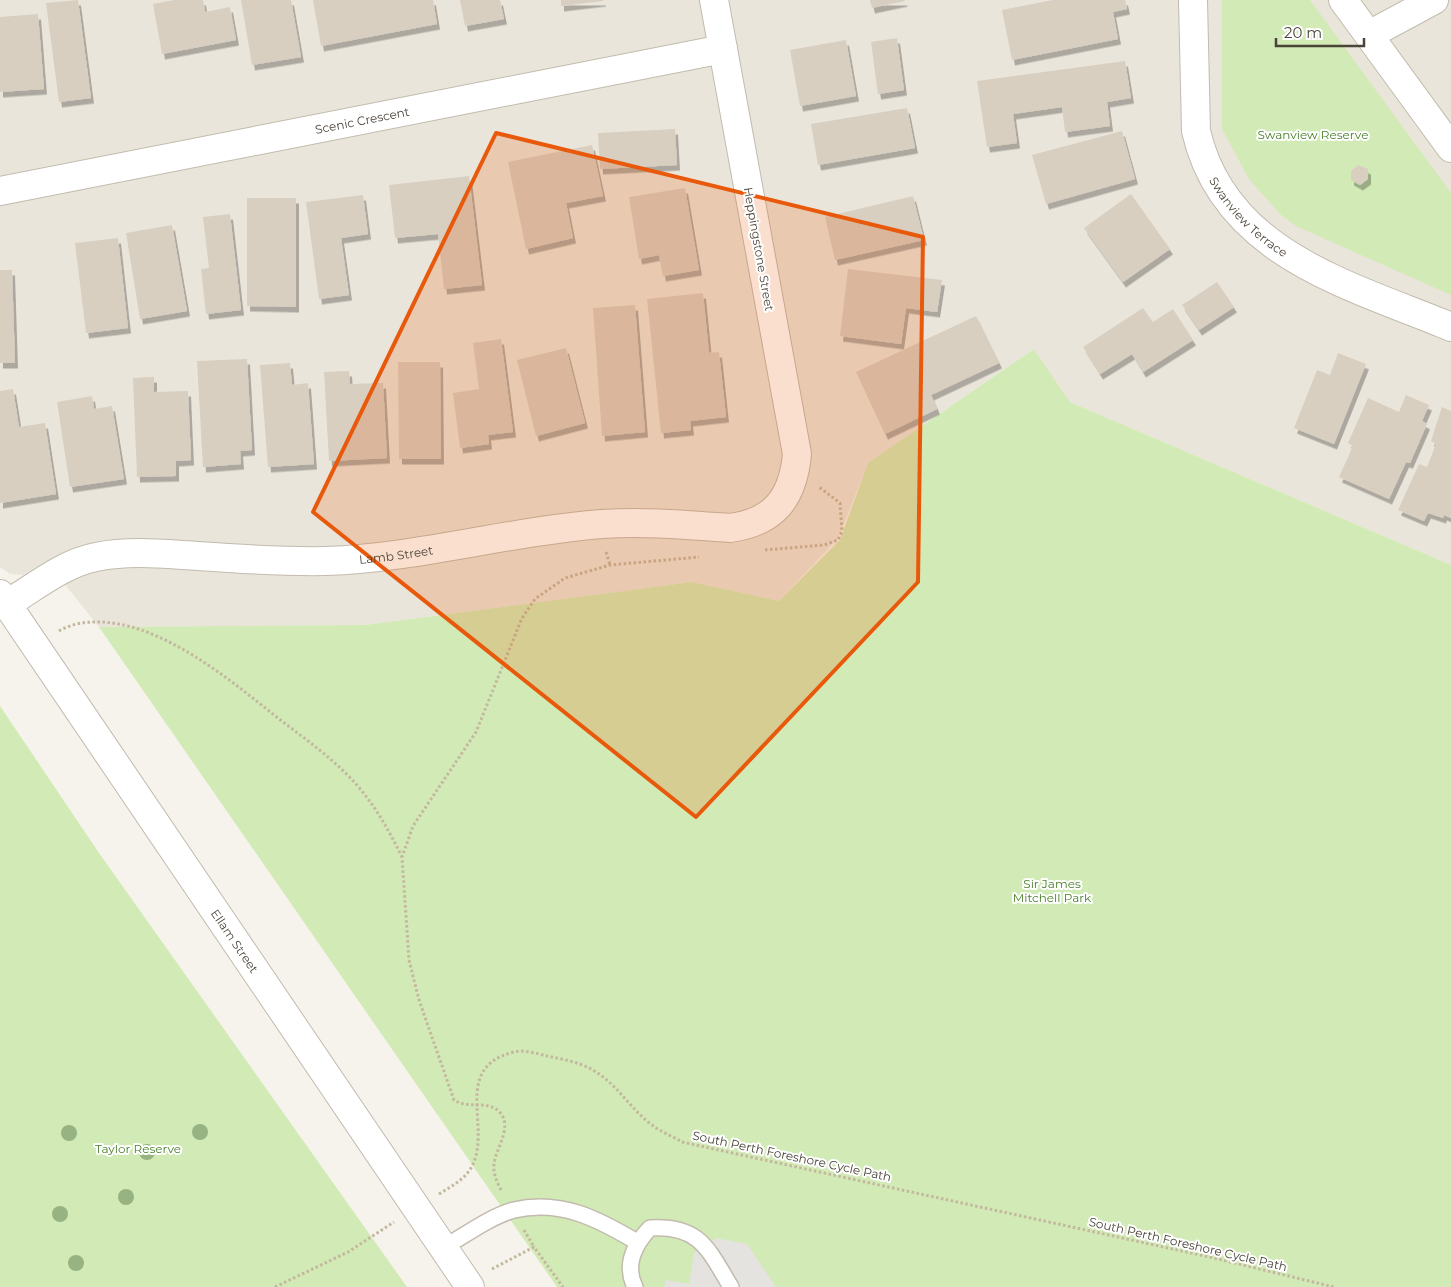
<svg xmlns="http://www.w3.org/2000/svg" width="1451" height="1287" viewBox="0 0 1451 1287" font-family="Montserrat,sans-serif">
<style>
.residential{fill:#eae5da}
.green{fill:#d2eab5}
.parking{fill:#e5e3e0}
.building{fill:#d8cfc1;filter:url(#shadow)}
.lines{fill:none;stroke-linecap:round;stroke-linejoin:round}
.lane-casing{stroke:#c2bbae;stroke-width:18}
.street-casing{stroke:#c2bbae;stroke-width:30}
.path{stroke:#c4b79f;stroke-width:3;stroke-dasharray:2.5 2.5;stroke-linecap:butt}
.lane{stroke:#fff;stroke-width:15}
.street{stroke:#fff;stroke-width:28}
.tree{fill:#97b381}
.marked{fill:#e8590c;fill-opacity:0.2;stroke:#e8590c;stroke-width:4;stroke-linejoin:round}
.labels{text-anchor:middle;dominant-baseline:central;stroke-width:4;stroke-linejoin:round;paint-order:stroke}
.street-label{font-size:12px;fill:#4b4439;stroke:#fff}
.park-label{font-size:12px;fill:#4a7f2a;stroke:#fff}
</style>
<defs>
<filter id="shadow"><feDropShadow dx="3" dy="5.5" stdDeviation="0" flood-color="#0004"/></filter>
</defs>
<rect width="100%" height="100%" fill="#f6f3ec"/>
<path class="residential" d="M0 0H1451V565L1070 402 1034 349 868 463 838 538 779 601 692 582 365 625 99 627 46 561 23 575 10 574 0 567Z"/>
<path class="green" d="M1222 0H1310L1451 193V295L1296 226 1281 215 1249 179 1222 129Z
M1034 349 1070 402 1451 565V1287H557L99 627 365 625 692 582 779 601 840 540 868 463Z
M0 706 99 853 407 1287H0Z"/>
<path class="parking" d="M716 1238 747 1244 776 1287H664L666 1280 689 1284 694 1253Z"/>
<path class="building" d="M78 0 91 98 59 102 46 3Z
M174 0H203L205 12 230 7 236 40 162 54 153 4Z
M241 0H291L301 57 252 65Z
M313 0H433L437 24 321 46Z
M460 0H500L504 19 465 26Z
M561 0H603V1L561 6Z
M870 0H904L905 1 872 8Z
M1053 0H1125L1127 9 1113 12 1118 39 1012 60 1002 10Z
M38 14 44 89 0 92V17Z
M897 38 904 90 878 94 871 42Z
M846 40 856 96 800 106 790 50Z
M1125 61 1131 98 1107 102 1110 126 1065 132 1062 107 1013 114 1017 143 987 147 977 81Z
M907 108 915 148 818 165 811 124Z
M675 129 677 165 600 169 598 133Z
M1122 131 1135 179 1046 204 1032 155Z
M592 145 603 196 566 203 573 238 526 249 508 162Z
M1358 165 1368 169V179L1360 185 1351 180V171Z
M469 176 482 285 444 289 438 234 395 238 389 185Z
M685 188 699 270 663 276 659 255 639 259 629 197Z
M1131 194 1170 249 1123 282 1084 228Z
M363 195 368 234 341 238 349 295 319 299 306 202Z
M913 196 924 240 835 260 825 217Z
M247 198H296V307L247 306Z
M230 214 241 310 206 314 201 269 209 268 203 217Z
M172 225 187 311 140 319 126 233Z
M118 238 128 328 86 333 75 243Z
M848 269 942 280 937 312 906 308 901 344 840 336Z
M0 270H12L15 363H0Z
M1217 282 1234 307 1199 330 1182 305Z
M703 293 709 353 719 352 726 417 690 421 691 430 661 433 647 299Z
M635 305 645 432 602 436 593 308Z
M1143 308 1153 322 1173 309 1193 340 1143 372 1132 354 1100 374 1083 347Z
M976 316 999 363 931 395 937 409 885 434 856 372Z
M501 339 513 432 488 435 489 444 460 448 453 393 479 389 473 343Z
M566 348 585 423 536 436 517 360Z
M1338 353 1366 364 1334 444 1294 428 1317 370 1330 375Z
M247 359 252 450 240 451 241 464 203 467 197 361Z
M398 362H440L441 459H399Z
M290 363 292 385 308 383 314 464 268 467 260 365Z
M349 371 350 384 383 383 387 458 329 461 324 372Z
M154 377V392L188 391 191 460 176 461V476L137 477 133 378Z
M13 389 19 427 45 423 56 494 0 503V391Z
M1406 395 1429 405 1422 421 1427 424 1410 463 1406 462 1389 499 1339 477 1353 446 1348 443 1368 398 1399 412Z
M92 396 94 409 112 406 124 479 70 487 57 402Z
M1442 407 1451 411V518L1444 515 1443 518 1428 513 1424 521 1398 510 1419 464 1427 467 1436 444 1431 441Z"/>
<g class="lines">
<defs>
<path id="lane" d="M443 1248C464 1236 491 1216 514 1210 561 1199 598 1219 637 1242
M635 1287C624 1265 634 1245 650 1228 700 1225 708 1249 731 1287"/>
<g id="street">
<path id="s1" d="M1193 0 1196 131C1224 254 1350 285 1451 327"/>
<path d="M1343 0 1451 148"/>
<path d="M1369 35 1434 0"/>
<path id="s2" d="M0 191 723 49"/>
<path id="s3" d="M0 594 470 1287"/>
<path id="s4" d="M7 604C35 587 64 563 96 557 130 550 164 554 198 556 240 559 283 562 326 561 419 558 509 531 602 524 644 521 688 525 730 528 775 522 793 497 797 454L714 0"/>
</g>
</defs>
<use href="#lane" class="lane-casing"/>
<use href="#street" class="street-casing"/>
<path class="path" d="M765 550 824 545 838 540 842 531 840 503 819 487
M606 552 610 565
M59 631C84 616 121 622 147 632 198 652 241 689 283 722 312 744 343 766 365 795 380 814 391 835 402 857
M501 1190C497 1182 493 1174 494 1164 496 1147 516 1123 496 1109 483 1101 468 1109 454 1100L419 1000 409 960 402 857 413 826 476 732 522 618 535 599 565 578 610 565 699 557
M439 1194C450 1187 462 1181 469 1171 496 1133 448 1068 514 1052 523 1049 538 1054 547 1056 561 1059 579 1062 591 1069 617 1083 629 1108 652 1125 661 1132 672 1136 682 1142L1214 1258 1334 1287
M524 1230 534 1247
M492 1269 534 1247 563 1287
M275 1287 348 1252 394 1222"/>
<use href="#lane" class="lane"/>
<use href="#street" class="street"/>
</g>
<g class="tree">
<circle cx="200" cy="1132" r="8"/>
<circle cx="69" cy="1133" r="8"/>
<circle cx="147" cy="1152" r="8"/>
<circle cx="126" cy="1197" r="8"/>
<circle cx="60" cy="1214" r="8"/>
<circle cx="76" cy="1263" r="8"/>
</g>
<path class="marked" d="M496 133 923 237 918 582 696 817 313 512Z"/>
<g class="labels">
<g class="street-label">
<text stroke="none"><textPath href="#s2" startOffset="369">Scenic Crescent</textPath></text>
<text stroke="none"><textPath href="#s1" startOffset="234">Swanview Terrace</textPath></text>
<text transform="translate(759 249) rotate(80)">Heppingstone Street</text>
<text stroke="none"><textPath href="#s4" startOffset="402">Lamb Street</textPath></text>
<text stroke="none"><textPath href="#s3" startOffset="419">Ellam Street</textPath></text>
<text transform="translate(792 1156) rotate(12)">South Perth Foreshore Cycle Path</text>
<text transform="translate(1188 1244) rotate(13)">South Perth Foreshore Cycle Path</text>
</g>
<g class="park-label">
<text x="1313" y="134">Swanview Reserve</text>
<text x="1052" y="883">Sir James<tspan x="1052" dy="14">Mitchell Park</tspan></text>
<text x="138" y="1148">Taylor Reserve</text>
</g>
</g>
<path d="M1276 38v8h88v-8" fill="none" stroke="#4b4439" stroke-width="2.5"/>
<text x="1284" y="38" font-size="15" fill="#4b4439" stroke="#ffffff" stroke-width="4" paint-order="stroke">20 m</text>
</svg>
